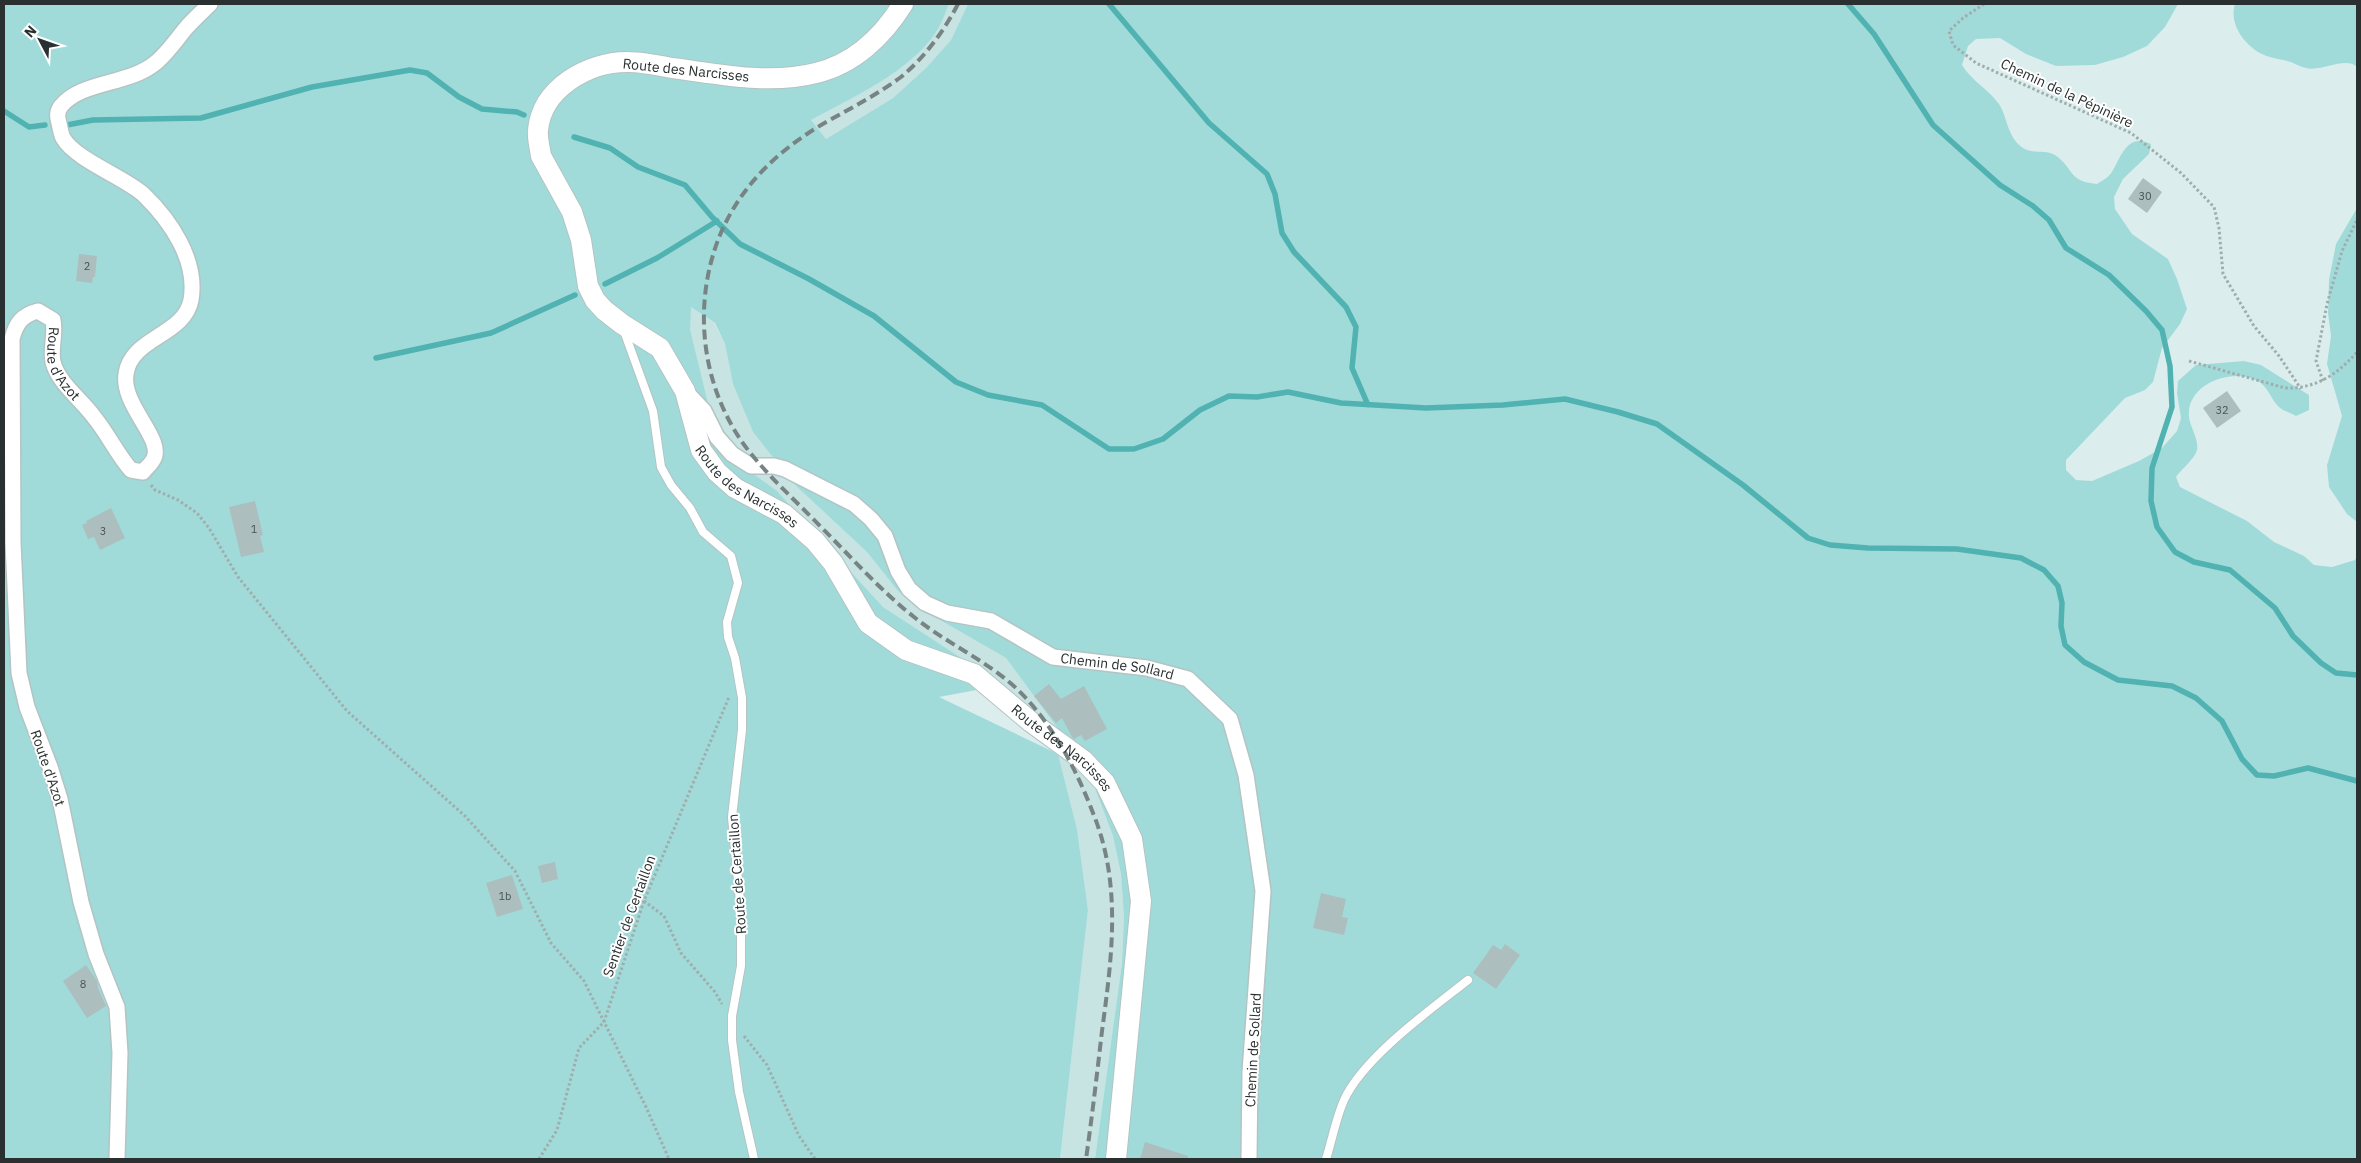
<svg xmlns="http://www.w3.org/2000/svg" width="2361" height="1163" viewBox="0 0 2361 1163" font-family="'IBM Plex Sans',sans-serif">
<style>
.built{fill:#c7e3e2}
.green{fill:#a0dbda}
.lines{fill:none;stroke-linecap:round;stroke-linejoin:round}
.stream{stroke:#50b2b1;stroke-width:5.5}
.building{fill:#adbebe}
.service-casing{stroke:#b2c4c3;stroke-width:10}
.minor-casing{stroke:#b2c4c3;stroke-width:18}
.tertiary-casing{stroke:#b2c4c3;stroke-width:22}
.path{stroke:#9faead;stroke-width:3;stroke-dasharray:2.5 2.5;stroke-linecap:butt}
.service{stroke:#fff;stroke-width:8}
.minor{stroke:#fff;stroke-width:15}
.tertiary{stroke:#fff;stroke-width:20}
.rail{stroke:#778483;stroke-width:4;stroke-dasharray:10 5;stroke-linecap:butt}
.labels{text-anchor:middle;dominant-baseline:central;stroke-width:4;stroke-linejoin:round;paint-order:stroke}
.number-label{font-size:11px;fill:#4a5453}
.street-label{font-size:14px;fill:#29302f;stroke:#fff}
</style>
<rect width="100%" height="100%" fill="#dbeeed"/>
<path class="built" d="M949 4H968L951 40 926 68 893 98 826 139 811 120 936 32Z
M690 306 714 323 725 344 733 384 753 432 794 484 867 552 898 591 928 613 1006 658 1064 737 1093 783 1113 836 1121 874 1124 917 1122 963 1095 1159H1060L1088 910 1077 829 1058 754 1030 710 1003 685 883 607 777 491 755 475 731 443 708 403 690 329Z"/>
<path class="green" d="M4 4H949C945 13 942 23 936 32 911 71 851 98 811 120L826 139 893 98 926 68 951 40 968 4H2178L2165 27 2147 46 2123 57 2095 65 2056 66 2026 54 2000 38 1976 39 1968 46 1962 65C1972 81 1988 89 1999 104 2006 115 2007 129 2014 139 2028 159 2043 147 2055 155 2075 169 2067 181 2097 184 2102 181 2109 177 2112 172 2122 155 2127 133 2151 144L2149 154 2123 179 2114 197 2115 209 2132 234 2168 259 2177 279 2187 309 2180 324 2162 348 2153 382 2145 390 2125 398 2066 460V470L2076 480 2092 481 2139 461 2162 448 2177 431 2181 418 2177 393 2178 381 2196 365 2244 361 2261 365 2309 395V410L2296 416C2291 413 2283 411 2279 407 2268 396 2269 384 2251 378 2226 370 2186 386 2189 417 2190 427 2199 439 2197 450 2194 460 2182 468 2176 477L2180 487 2247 521 2274 542 2304 556 2314 565 2332 567 2355 560 2357 556V1159H1095L1122 963 1124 917 1121 874 1113 836 1093 783 1064 737 1006 658 928 613 898 591 867 552 794 484 753 432 733 384 725 344 715 323 691 307 690 329 708 403 731 443 755 475 777 491 883 607 1003 685 939 697 1058 754 1077 829 1088 910 1060 1159H4Z
M2235 4H2357V67C2345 56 2323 72 2306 68 2301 67 2296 64 2291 62 2281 59 2268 58 2258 52 2242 42 2229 22 2235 4Z
M2357 208V522L2347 514 2329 487 2327 465 2342 416 2327 364 2331 336 2328 313 2329 280 2336 244Z"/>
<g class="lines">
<path class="stream" d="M1109 4 1209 123 1267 174 1275 194 1282 233 1294 252 1346 307 1356 327 1352 368 1368 405
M1848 4 1874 34 1933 125 2000 185 2033 206 2049 220 2066 248 2109 275 2146 311 2162 330 2170 366 2172 407 2152 468 2151 501 2157 527 2175 552 2194 562 2230 570 2275 608 2293 636 2321 663 2336 673 2357 675
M4 111 29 127 45 125
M67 125 93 120 201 118 312 87 410 70 427 73 459 97 482 109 517 112 524 115
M574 137 610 148 638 167 685 185 712 217 740 244 809 279 874 316 956 382 988 395 1042 405 1109 449H1134L1163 439 1200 410 1229 396 1257 397 1288 392 1341 403 1426 408 1503 405 1565 399 1618 412 1657 424 1743 485 1808 538 1830 545 1868 548 1957 549 2021 558 2044 570 2058 586 2062 603 2061 626 2065 645 2084 662 2118 680 2172 686 2196 698 2222 721 2242 759 2257 775 2274 776 2308 768 2357 781
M605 284 657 258 717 221
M376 358 491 333 575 295"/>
</g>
<path class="building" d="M2143 178 2162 192 2147 213 2128 199Z
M79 254 97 256 95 277H93L92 283 76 281Z
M2227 391 2241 411 2217 428 2203 408Z
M255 501 263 535 260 536 264 552 241 557 229 507Z
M111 508 125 538 100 550 94 537 88 539 82 525 87 523 86 521Z
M1049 684 1061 699 1084 686 1107 729 1085 741 1081 735 1074 739 1072 737 1062 718 1056 723 1034 696Z
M555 862 558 879 542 883 538 866Z
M512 875 523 909 497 917 486 883Z
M1321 893 1346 899 1342 917 1348 918 1344 935 1313 928Z
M1505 944 1520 955 1496 989 1473 973 1493 945 1501 950Z
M86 965 97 981 98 988 106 1006 87 1018 63 981Z
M1145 1142 1188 1156V1159H1140Z"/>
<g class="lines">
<defs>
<path id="service" d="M624 331 653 411 661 467 671 485 690 508 703 532 731 556 738 583 727 622 728 637 735 658 742 698V730L732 817 741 912V966L732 1016V1040L739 1092 754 1159
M1326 1159C1332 1140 1336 1118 1344 1100 1364 1057 1430 1010 1468 980"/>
<g id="minor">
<path id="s1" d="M686 392 704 411 717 437 732 454 751 466H774L785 469 854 504 871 519 885 536 898 571 909 589 925 603 947 613 991 621 1053 657 1147 668 1188 679 1230 719 1246 775 1263 891 1250 1072 1249 1159"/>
<path id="s2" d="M117 1159 120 1053 117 1007 96 954 81 902 60 799 50 767 27 707 19 673 13 543 12 339C16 323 22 315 38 311L53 320C56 334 50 349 53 362 58 383 82 400 94 417 108 434 117 454 131 470L143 472C146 468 151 464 153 460 166 440 121 406 126 374 131 337 184 336 191 300 198 260 170 220 143 194 122 176 76 160 63 138 61 134 60 128 59 123 57 117 57 111 61 106 82 81 127 85 154 64 166 55 176 40 186 28 194 19 202 12 210 4"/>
</g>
<g id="tertiary">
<path id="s3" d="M903 4C883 36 854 64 816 73 769 85 719 74 672 68 657 65 642 62 627 62 588 62 542 88 538 130 537 138 540 148 541 156L572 212 581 240 588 286 595 300 604 310 622 324 660 348 685 391 701 450 717 472 735 488 784 514 815 541 833 563 868 623 906 650 974 674 1031 722 1083 760 1105 783 1132 839 1141 901 1116 1159"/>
</g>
</defs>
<use href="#service" class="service-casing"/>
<use href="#minor" class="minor-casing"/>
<use href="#tertiary" class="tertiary-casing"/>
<path class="path" d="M1984 4 1963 18 1949 31 1953 45 1976 63 2131 133 2181 173 2214 207 2219 228 2223 274 2254 326 2279 356 2301 389
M2189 361 2285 388C2316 389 2338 374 2357 352
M2323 381 2316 361 2327 304 2342 251 2357 220
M151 485 155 490 178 500 197 513 209 528 238 577 347 711 465 816 515 871 551 943 584 981 646 1107 669 1159
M644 901 664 916 681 953 715 992 722 1004
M744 1036 767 1065 799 1136 815 1159
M539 1159 557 1130 579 1048 604 1022 644 901 729 697"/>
<use href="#service" class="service"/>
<use href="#minor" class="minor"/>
<use href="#tertiary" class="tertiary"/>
<path class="rail" d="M958 4C944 31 925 57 901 77 878 94 853 107 828 121 779 149 739 186 718 240 692 309 702 390 748 450 770 478 797 502 822 528 852 558 881 591 914 617 950 646 993 663 1024 696 1055 729 1077 771 1093 813 1122 884 1112 957 1102 1031 1097 1074 1092 1117 1086 1159"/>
</g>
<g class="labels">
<g class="number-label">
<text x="2145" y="196">30</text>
<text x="87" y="266">2</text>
<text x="2222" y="410">32</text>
<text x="254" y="529">1</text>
<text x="103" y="531">3</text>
<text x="505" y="896">1b</text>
<text x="83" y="984">8</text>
</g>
<g class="street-label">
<text transform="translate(686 70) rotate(6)">Route des Narcisses</text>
<text transform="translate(2067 93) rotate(25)">Chemin de la Pépinière</text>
<text stroke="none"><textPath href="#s2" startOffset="940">Route d'Azot</textPath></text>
<text stroke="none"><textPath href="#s3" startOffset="860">Route des Narcisses</textPath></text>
<text stroke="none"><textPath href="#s1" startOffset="542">Chemin de Sollard</textPath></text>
<text stroke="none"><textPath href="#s3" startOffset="1280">Route des Narcisses</textPath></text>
<text transform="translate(48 768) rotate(71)">Route d'Azot</text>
<text transform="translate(737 874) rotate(-94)">Route de Certaillon</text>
<text transform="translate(629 916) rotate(-70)">Sentier de Certaillon</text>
<text transform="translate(1253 1050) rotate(-87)">Chemin de Sollard</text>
</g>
</g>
<rect width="2361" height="1163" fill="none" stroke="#29302f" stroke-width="10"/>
<g transform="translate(40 40) rotate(311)" stroke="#ffffff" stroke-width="4" paint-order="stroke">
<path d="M0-4L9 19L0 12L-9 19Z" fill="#29302f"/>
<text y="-8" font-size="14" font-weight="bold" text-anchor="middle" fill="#29302f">N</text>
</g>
</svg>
